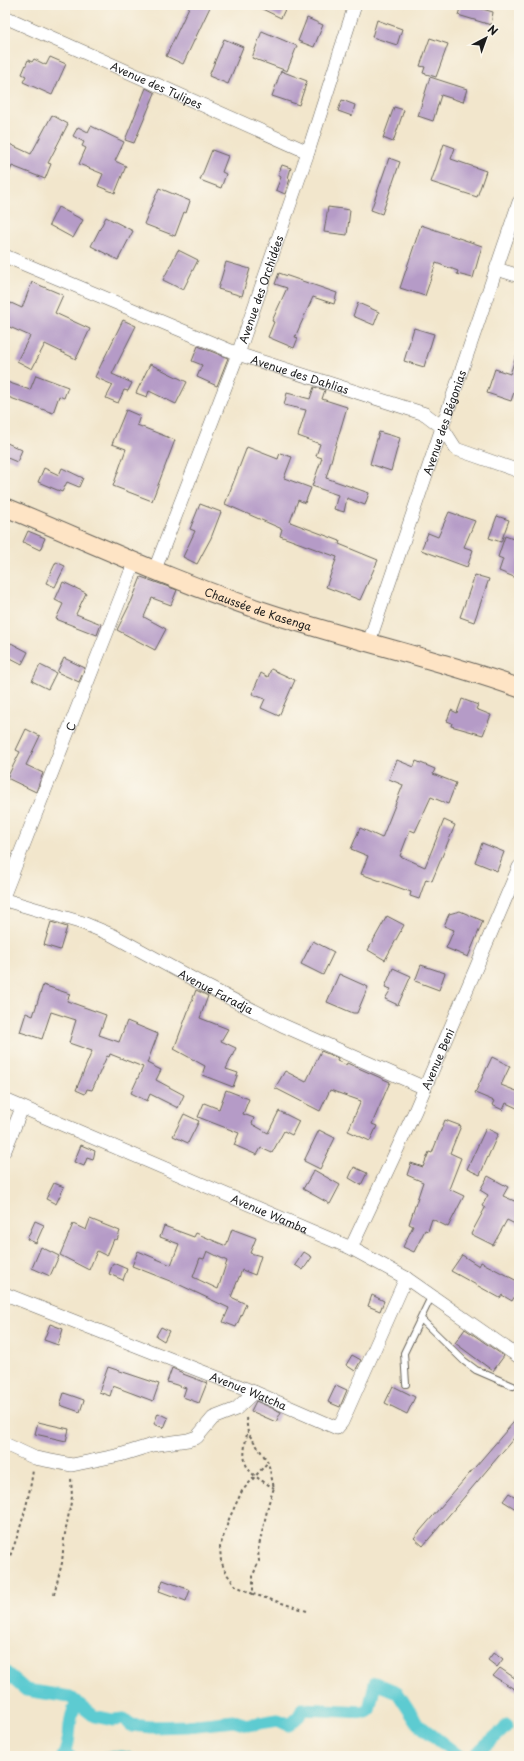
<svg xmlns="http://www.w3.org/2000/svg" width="524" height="1761" viewBox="0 0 524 1761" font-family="'Playpen Sans',sans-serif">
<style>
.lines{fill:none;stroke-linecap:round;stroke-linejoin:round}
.stream{stroke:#5dcbd1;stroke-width:3.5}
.canal{stroke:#5dcbd1;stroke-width:13}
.building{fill:#b59bc7;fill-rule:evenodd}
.service-casing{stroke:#67635a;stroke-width:8}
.minor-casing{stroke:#67635a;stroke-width:14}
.secondary-casing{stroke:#67635a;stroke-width:20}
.path{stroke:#67635a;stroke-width:2;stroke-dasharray:3 3;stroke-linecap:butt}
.service{stroke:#fff;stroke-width:6}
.minor{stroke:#fff;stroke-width:13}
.secondary{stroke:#fee4c5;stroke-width:18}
.labels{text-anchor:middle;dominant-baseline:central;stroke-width:3;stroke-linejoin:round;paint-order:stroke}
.street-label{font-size:11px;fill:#1c1c1c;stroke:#fbf7ec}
</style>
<rect width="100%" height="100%" fill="#fbf7ec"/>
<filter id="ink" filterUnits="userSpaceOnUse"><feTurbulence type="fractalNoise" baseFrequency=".025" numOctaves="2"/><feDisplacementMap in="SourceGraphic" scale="8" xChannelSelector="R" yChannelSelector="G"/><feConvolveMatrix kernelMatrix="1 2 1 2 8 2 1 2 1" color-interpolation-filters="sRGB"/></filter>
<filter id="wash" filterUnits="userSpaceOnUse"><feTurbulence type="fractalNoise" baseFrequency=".012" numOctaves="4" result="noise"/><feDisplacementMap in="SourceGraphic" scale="16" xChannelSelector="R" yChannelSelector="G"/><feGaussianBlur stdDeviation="0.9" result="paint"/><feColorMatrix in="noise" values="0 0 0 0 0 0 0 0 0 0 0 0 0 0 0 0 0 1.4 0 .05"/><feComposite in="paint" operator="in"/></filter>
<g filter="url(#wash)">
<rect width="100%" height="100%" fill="#f2e6cc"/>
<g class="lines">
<path class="stream" d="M67 1750 79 1756
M97 1756C110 1753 121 1749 134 1756"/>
<path class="canal" d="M5 1672 26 1690 70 1697 94 1716 113 1720 124 1719 131 1725 151 1727 187 1726 234 1721 247 1725 278 1720 289 1725 299 1716 302 1709 366 1712 369 1710 375 1683 397 1692 418 1724 459 1756
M63 1756C73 1741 66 1715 78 1704
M475 1756C484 1744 498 1737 507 1725"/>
</g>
<g id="blocks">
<path class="building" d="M190 5H211L183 64 166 56Z
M254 5H287L281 18Z
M461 5H468L493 12 491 25 458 15Z
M307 18 323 25 314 47 298 41Z
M377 20 402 29 397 45 372 37Z
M262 31 297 46 287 71 252 58Z
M430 38 448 44 436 77 423 73 425 67 420 66Z
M224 39 243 47 228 84 209 76Z
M50 57 66 64 52 95 23 82 26 76 22 74 28 60 32 62 34 59 46 65Z
M281 71 307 81 299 105 272 96Z
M430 77 467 89 463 102 441 95 433 121 418 116Z
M146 88 155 93 134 143 125 140Z
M342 100 355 105 352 116 338 111Z
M394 107 404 110 393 142 383 138Z
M52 115 68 124 48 163 51 164 45 179 12 166 5 184V142L31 154Z
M91 126 124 142 115 161 126 166 115 193 98 186 103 174 79 164 86 148 82 146 84 142 73 136 78 127 88 132Z
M444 144 455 148 451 159 486 171 477 197 431 182Z
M212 150 228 156 222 172 226 174 221 188 200 180Z
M389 158 400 162 382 214 371 210Z
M282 165 291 168 288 178 290 179 285 194 276 190 281 177 278 175Z
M159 188 190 201 186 213 184 212 175 236 144 224Z
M58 207 83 220 73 238 49 225Z
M328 207 350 210 347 235 324 232Z
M106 217 133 231 118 260 91 246Z
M421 225 482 246 473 278 457 274 458 271 436 263 425 296 400 288Z
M178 250 198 260 183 290 163 280Z
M226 262 250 269 242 296 218 289Z
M279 273 337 293 334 304 313 297 295 337 298 338 294 348 268 337 274 322 272 321 287 288 275 284Z
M32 282 63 295 55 313 90 329 76 359 45 344 32 369 17 361 30 336 5 325V315L11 303 22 308Z
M358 303 379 312 374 325 353 316Z
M123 320 136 326 112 374 132 383 128 391 124 390 118 403 106 398 113 385 95 377Z
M414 328 434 334 424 367 404 361Z
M198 346 228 358 217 386 197 377 202 365 192 361Z
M518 351 519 378 511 401 487 393 495 369 510 374Z
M150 364 187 382 176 404 149 391 147 397 136 393Z
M36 375 68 387 64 398 59 396 53 413 5 396 7 382 30 390Z
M314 387 325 390 322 399 347 407 326 478 369 493 365 505 347 498 344 512 334 509 338 495 312 486 322 458 316 456 320 444 298 436 306 410 284 405 287 393 310 399Z
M126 410 140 416 137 425 175 440 152 501 113 486 126 449 112 444Z
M379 432 400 438 391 471 370 464Z
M5 442 22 450 17 462 5 457Z
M247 447 278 459 280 453 292 457 284 478 311 488 305 503 298 500 290 522 340 541 339 544 378 560 360 600 326 587 337 557 280 536 282 529 225 504Z
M44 468 59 475 62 468 83 478 79 487 67 482 62 492 38 482Z
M200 504 221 512 211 538 197 564 183 557 195 531 190 529Z
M449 512 475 521 464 547 473 550 467 567 421 550 428 533 438 537Z
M497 516 509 520 501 542 489 538Z
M28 531 45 538 40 550 23 542Z
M505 536 519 541V579L499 571 503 559 498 557Z
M56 562 65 566 55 587 46 583Z
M475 575 489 579 474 622 460 617Z
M141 577 177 590 171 605 152 598 144 617 166 629 155 650 117 630 132 600Z
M63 582 86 593 76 614 101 624 97 635 56 619 63 604 55 600Z
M11 643 28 652 22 664 5 655Z
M64 658 85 668 79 682 57 672Z
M40 665 56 673 48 689 32 681Z
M271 669 295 680 279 716 261 708 265 699 252 694 261 673 268 677Z
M462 699 478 705 476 709 491 715 483 735 451 726 452 723 447 721 451 710 457 713Z
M26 729 40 736 26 765 43 773 36 792 7 778 20 752 16 750Z
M397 760 414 767 416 761 435 769 433 774 456 783 448 804 431 797 415 832 410 830 400 856 425 867 444 820 455 825 432 881 426 879 419 899 410 896 411 892 361 874 368 856 351 849 360 828 382 838 403 785 389 779Z
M482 843 504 852 497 871 475 862Z
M460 911 483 921 468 957 446 948 454 930 444 926 449 914Z
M387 916 404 925 385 960 368 950Z
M51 922 67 927 60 950 44 945Z
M313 941 334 952 323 975 301 964Z
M421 965 445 973 439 990 415 981Z
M393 968 411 976 398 1005 385 999 391 989 385 987Z
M339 974 368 987 357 1013H353L327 1002Z
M43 985 70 994 67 1001 106 1015 99 1035 119 1042 127 1021 158 1034 147 1063 161 1070 156 1080 184 1095 178 1108 150 1094 147 1101 131 1093 143 1067 110 1054 109 1057 107 1056 92 1090 87 1089 85 1094 76 1090 92 1051 69 1043 76 1020 51 1012 42 1039 20 1032 26 1013 33 1016Z
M196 990 208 996 200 1018 228 1029 221 1041 236 1048 226 1069 238 1073 233 1087 202 1075 205 1066 174 1049Z
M321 1051 338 1058 337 1061 346 1065 347 1063 390 1082 372 1124 377 1126 370 1141 348 1131 361 1101 330 1090 320 1111 275 1088 285 1071 306 1082Z
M492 1057 510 1066 501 1085 519 1092V1109L506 1103 503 1110 492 1105 494 1101 475 1093Z
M226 1090 249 1099 243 1114 254 1118 252 1124 268 1133 279 1111 299 1121 292 1135 284 1131 272 1153 261 1148 257 1155 234 1145 239 1133 198 1117 204 1103 219 1109Z
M184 1114 199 1121 188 1143 173 1136Z
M445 1120 461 1126 450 1153 461 1158 449 1189 464 1196 448 1227 432 1219 428 1231 425 1230 414 1252 403 1247 413 1226 409 1224 423 1182 407 1175 411 1163 423 1167 429 1152 432 1153Z
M486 1128 498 1134 480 1175 467 1169Z
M319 1130 335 1138 320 1169 304 1161Z
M81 1145 95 1151 93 1160 87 1158 84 1166 74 1162Z
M354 1167 367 1173 361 1185 349 1178Z
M314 1170 340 1185 330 1204 303 1189Z
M488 1176 508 1187 503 1196 519 1203V1226L507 1220 493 1245 471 1234 485 1208 482 1206 488 1195 480 1190Z
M54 1183 64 1187 56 1204 46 1199Z
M90 1219 120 1231 117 1240 114 1239 107 1256 97 1251 89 1270 60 1255 73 1224 86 1230Z
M35 1221 44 1225 36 1243 27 1239Z
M164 1226 194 1237 196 1233 226 1246 232 1229 256 1238 250 1253 261 1256 255 1275 242 1270 231 1297 246 1304 236 1327 223 1322 229 1308 180 1285 132 1266 138 1251 171 1265 179 1244 160 1237ZM207 1251 227 1261 218 1289 193 1277 200 1258 204 1259Z
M41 1247 59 1256 50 1276 32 1268Z
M304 1252 312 1257 303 1270 295 1265Z
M462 1255 479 1266 481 1262 519 1282V1289L512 1301 502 1295 500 1298 451 1271Z
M113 1263 127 1269 123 1280 109 1274Z
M372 1295 384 1301 380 1311 368 1306Z
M50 1324 63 1329 58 1345 44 1340Z
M161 1327 169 1331 164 1341 156 1336Z
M465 1329 504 1356 493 1371 455 1343Z
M352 1355 361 1360 355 1371 346 1365Z
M108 1367 159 1384 153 1401 113 1386 110 1396 99 1392Z
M172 1368 183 1373V1374L207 1383 199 1403 183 1397 186 1388 167 1382Z
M336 1385 347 1390 340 1407 328 1402Z
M393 1386 415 1397 407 1414 385 1403Z
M64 1393 84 1400 80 1412 60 1405Z
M256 1401 281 1412 276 1422 251 1411Z
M158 1413 168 1418 164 1428 154 1424Z
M519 1416V1432L423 1546 414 1538Z
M38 1422 69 1429 66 1441 35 1434Z
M509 1493 519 1499V1511L503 1501Z
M163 1580 190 1590 186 1601 159 1591Z
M494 1652 503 1659 497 1667 488 1660Z
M500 1668 519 1681V1692L493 1676Z"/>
</g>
</g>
<g filter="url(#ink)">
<use href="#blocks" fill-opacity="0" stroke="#67635a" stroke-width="1"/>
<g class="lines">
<defs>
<path id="service" d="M421 1319 464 1361 476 1370 513 1386
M406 1384 404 1353 432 1295"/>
<g id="minor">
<path id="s1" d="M5 17 308 152"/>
<path id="s2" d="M5 256 238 354 425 414 442 427 456 449 519 471"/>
<path d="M497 269 519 276"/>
<path id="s3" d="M155 569 238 354 308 152 355 5"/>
<path id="s4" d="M369 642 519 202"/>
<path id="s5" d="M5 892 135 561"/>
<path id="s6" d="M5 900 83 923 112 935 204 985 282 1025 425 1088"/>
<path id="s7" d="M5 1100 351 1248 406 1278 519 1357"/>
<path d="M5 1150 22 1108"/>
<path id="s8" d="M351 1248 415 1111 519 867"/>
<path id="s9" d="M5 1294 254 1392 337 1428 342 1422 406 1278"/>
<path d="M5 1444 35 1458 72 1465 120 1455 152 1445 188 1440 197 1437 213 1418 236 1409 254 1392"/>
</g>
<g id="secondary">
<path id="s10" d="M5 507C92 543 178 583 266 612 350 640 436 658 519 688"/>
</g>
</defs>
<use href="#service" class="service-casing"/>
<use href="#minor" class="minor-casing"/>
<use href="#secondary" class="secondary-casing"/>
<path class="path" d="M246 1418 248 1433 268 1462 274 1488 269 1502 258 1550 259 1561 253 1575V1594L307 1611
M247 1434C240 1467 246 1472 274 1488
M8 1561C20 1532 29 1500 33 1470
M54 1594 62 1563 64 1539 72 1497 71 1477
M253 1594 236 1586 226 1573 221 1561 220 1547 229 1519 242 1491 268 1462"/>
<use href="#service" class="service"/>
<use href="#minor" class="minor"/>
<use href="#secondary" class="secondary"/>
</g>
</g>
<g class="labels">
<g class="street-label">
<text stroke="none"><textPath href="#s1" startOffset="166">Avenue des Tulipes</textPath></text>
<text stroke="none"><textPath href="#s3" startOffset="299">Avenue des Orchidées</textPath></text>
<text stroke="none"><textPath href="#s2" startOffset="318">Avenue des Dahlias</textPath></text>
<text stroke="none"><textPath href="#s4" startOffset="232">Avenue des Bégonias</textPath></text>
<text stroke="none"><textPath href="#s10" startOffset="273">Chaussée de Kasenga</textPath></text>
<text stroke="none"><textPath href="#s5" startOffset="178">C</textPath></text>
<text stroke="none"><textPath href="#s6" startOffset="231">Avenue Faradja</textPath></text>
<text stroke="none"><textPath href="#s8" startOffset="208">Avenue Beni</textPath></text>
<text stroke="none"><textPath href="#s7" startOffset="288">Avenue Wamba</textPath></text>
<text stroke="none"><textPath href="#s9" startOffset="262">Avenue Watcha</textPath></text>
</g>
</g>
<rect width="524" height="1761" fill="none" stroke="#fbf7ec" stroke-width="20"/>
<g transform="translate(486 38) rotate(41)" stroke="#fbf7ec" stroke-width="3" paint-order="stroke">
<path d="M0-3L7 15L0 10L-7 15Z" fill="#1c1c1c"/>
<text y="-6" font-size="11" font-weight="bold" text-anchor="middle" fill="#1c1c1c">N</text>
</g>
</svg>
